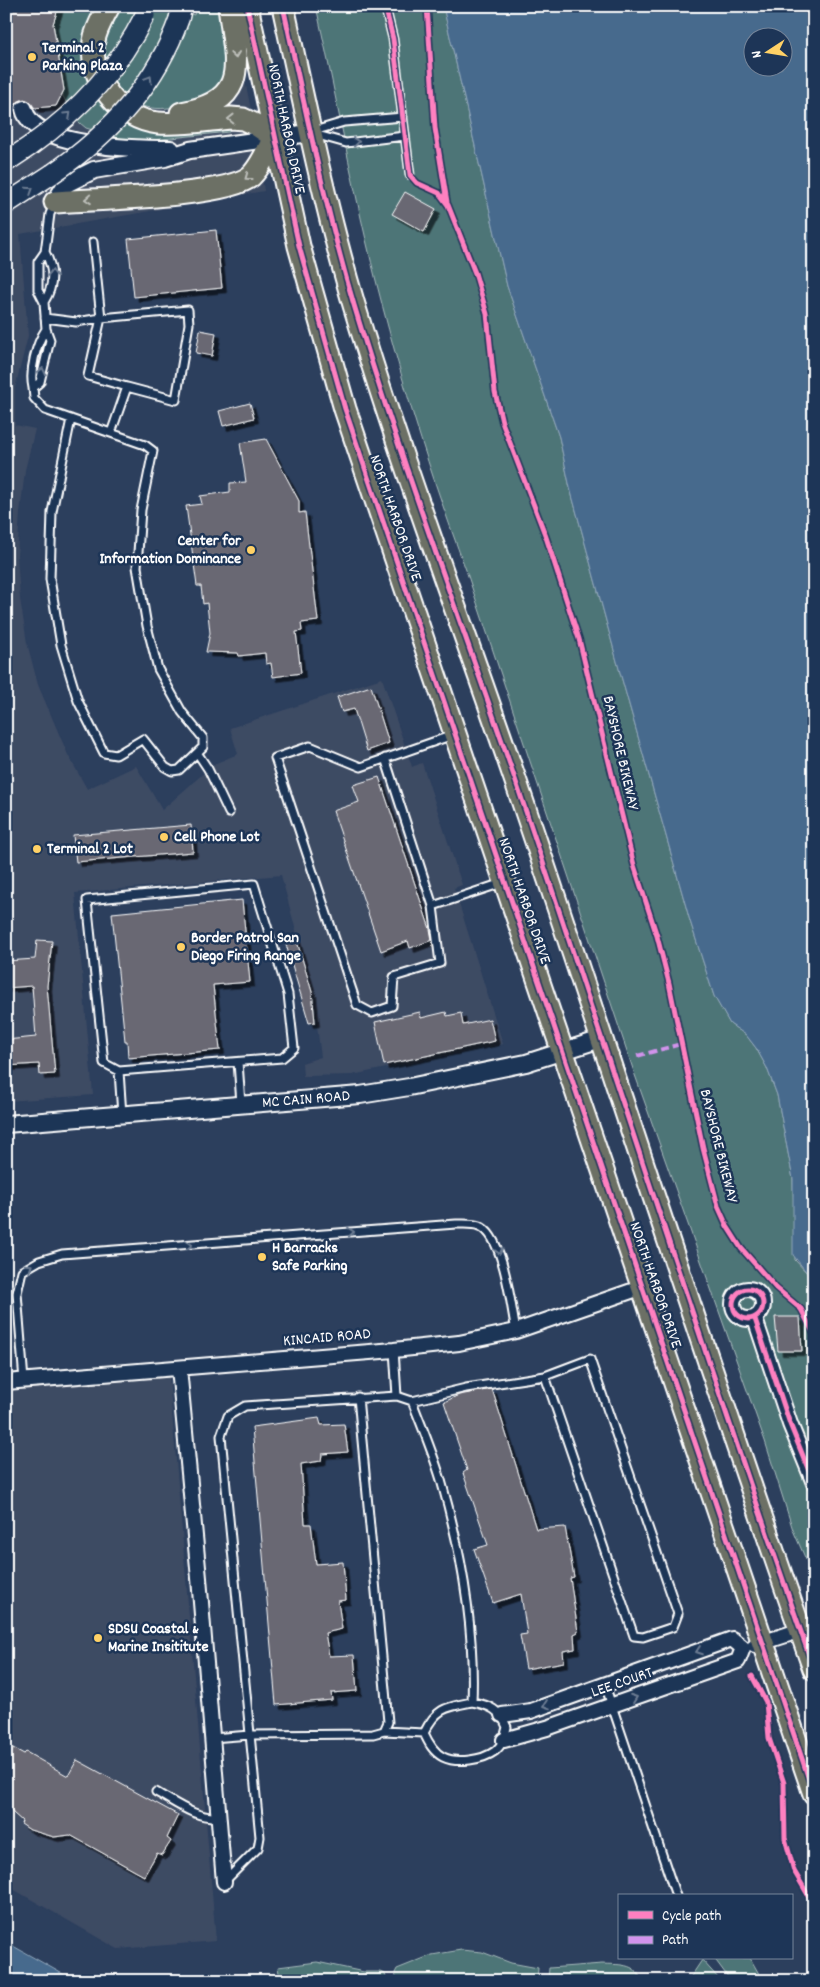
<svg xmlns="http://www.w3.org/2000/svg" width="820" height="1987" viewBox="0 0 820 1987" font-family="Dekko,sans-serif">
<style>
.built{fill:#3e4b64}
.green{fill:#4d7477;stroke:#a6babb}
.water{fill:#466a8d;stroke:#90a6bb;fill-rule:evenodd}
.building{fill:#696873;stroke:#fff;filter:url(#shadow)}
.lines{fill:none;stroke-linecap:round;stroke-linejoin:round}
.service-casing{stroke:#fff;stroke-width:11}
.minor-casing{stroke:#fff;stroke-width:18}
.tertiary-casing{stroke:#fff;stroke-width:20}
.secondary-casing{stroke:#fff;stroke-width:22}
.primary-casing{stroke:#fff;stroke-width:25}
.service{stroke:#1d3557;stroke-width:7}
.minor{stroke:#1d3557;stroke-width:14}
.tertiary{stroke:#1d3557;stroke-width:16}
.secondary{stroke:#1d3557;stroke-width:19}
.primary{stroke:#6c7065;stroke-width:21}
.secondary-bridge-casing{stroke:#fff;stroke-width:22;stroke-linecap:butt}
.secondary-bridge{stroke:#1d3557;stroke-width:19}
.quiet{stroke:#d193ec;stroke-width:4;stroke-dasharray:8 4;stroke-linecap:butt}
.cycleway-casing{stroke:#1d3557;stroke-width:8}
.cycleway{stroke:#ff80c0;stroke-width:5}
.oneway{stroke:#bdbfba}
.oneway2{stroke:#6c7c92}
.poi-dot{fill:#ffd166;stroke:#1d3557;stroke-width:2}
.labels{text-anchor:middle;dominant-baseline:central;stroke-width:5;stroke-linejoin:round;paint-order:stroke}
.poi-label{font-size:16px;font-weight:bold;fill:#fff;stroke:#1d3557;text-anchor:start}
.street-label{font-size:16px;fill:#fff;stroke:#1d3557}
</style>
<defs>
<filter id="shadow"><feDropShadow dx="4.5" dy="4.5" stdDeviation="0" flood-color="#0009"/></filter>
</defs>
<rect width="100%" height="100%" fill="#2c3f5d"/>
<filter id="ink" filterUnits="userSpaceOnUse"><feTurbulence type="fractalNoise" baseFrequency=".02" numOctaves="2"/><feDisplacementMap in="SourceGraphic" scale="10" xChannelSelector="R" yChannelSelector="G"/><feConvolveMatrix kernelMatrix="1 2 1 2 8 2 1 2 1" color-interpolation-filters="sRGB"/></filter>
<g filter="url(#ink)">
<path class="built" d="M6 6H230L251 110 264 191 20 234 28 336 15 388V425L35 429 25 470 20 513 17 555 20 599 27 643 38 685 68 755 87 789 136 766 162 810 214 764 238 754 230 728 382 678 412 767 422 763 462 885 454 888 503 1044 352 1075 303 1076 302 1063 321 1057 313 994 281 875 75 893 93 1095 6 1101Z
M169 1376 216 1941 118 1949 6 1885V1390Z"/>
<path class="green" d="M59 6H100L107 106 229 127V132L132 142 86 128 74 118 63 96 53 24Z
M117 6H173L194 15 196 6H223L232 70C226 77 220 88 213 94 207 99 195 101 188 103 138 122 98 90 103 37 104 27 112 15 117 6Z
M316 6H443L507 286 559 437 570 488 621 676 690 921 714 996 730 1024 746 1035 756 1048 767 1068 777 1095 793 1179 795 1260 808 1274 814 1286V1578L793 1530 765 1441 635 1075 466 570C423 455 388 337 361 218 345 147 332 77 316 6Z
M461 1950 482 1952 511 1963 538 1968 537 1981H397L395 1973 397 1969 432 1955Z
M714 1958H750L763 1981H731Z
M702 1960 719 1979 720 1981H688Z
M317 1962 364 1972H381L385 1974 387 1981H337L333 1977H288L279 1973 278 1967Z
M602 1964C617 1965 637 1962 641 1981H548L549 1968Z"/>
<path class="water" d="M443 6H814V1286L808 1274 793 1255V1179L777 1095 767 1068 756 1048 746 1035 730 1024 714 996 690 921 621 676 570 488 559 437 507 286ZM752 38H782V68H752Z
M6 1942 75 1981H6Z"/>
<path class="building" d="M6 6H59L53 24 64 90 56 106 35 108 29 101 24 99 16 104 14 110 6 111Z
M405 192 436 209 424 232 392 214Z
M216 230 222 288 134 297 128 239Z
M200 330 216 333 212 356 196 353Z
M250 403 254 418 223 426 219 411Z
M266 439 299 501V513L305 512 318 621 301 623 302 631 296 632 301 673 273 677 271 663 266 664 265 653 239 656 238 653 206 652 210 633 207 603 203 604 201 586H197L186 506 202 504 200 496 230 492V483L246 482 240 443Z
M371 686 389 743 367 751 354 709 342 712 337 697Z
M379 777 430 929 432 940 410 948 408 941 381 951 333 811 359 802 353 785Z
M191 825 193 852 76 862 73 835Z
M242 900 250 982 213 985 220 1050 128 1058 127 1041H125L112 913Z
M296 938 312 992 315 1022 309 1023 285 941Z
M37 940 52 941 47 986 55 1074 40 1075 39 1064 6 1066V1040L36 1037 32 986 6 988V961L35 959Z
M420 1012 421 1018 446 1012 447 1016 461 1013 463 1025 490 1019 495 1041 384 1065 375 1022Z
M775 1317H800L802 1351H778Z
M492 1389 536 1529 565 1527 574 1577 570 1578 578 1632 574 1634 575 1649 563 1651 564 1662 526 1669 520 1635 527 1634 521 1594 493 1603 474 1549 488 1545 463 1473 467 1470 444 1402 459 1395Z
M319 1418 321 1425 344 1424 348 1452 322 1454 321 1461 301 1464 305 1524H311L316 1564 343 1562 346 1600 338 1601 342 1629 325 1633 329 1656 354 1655 357 1691 331 1693 332 1700 276 1705 252 1427Z
M13 1748 24 1754 26 1752 68 1776 77 1760 178 1815 167 1838 171 1841 162 1855 157 1853 144 1876 70 1835 54 1837 30 1830 21 1824 22 1821 13 1813 6 1800V1761Z"/>
<g class="lines">
<defs>
<path id="service" d="M385 6 393 39 410 175
M314 131 344 122 403 117
M314 134 346 143 405 136
M93 242 101 318 188 310 189 324 176 400 127 387 111 433
M45 252C54 269 55 285 44 302L38 290V262L45 252 50 214 54 205
M44 302 46 329 50 340 40 382 33 388C29 371 36 344 46 329
M45 318 76 322 101 318 88 376 127 387
M33 388 34 398 45 410 145 445 153 451 141 510 137 567 147 626 158 669 182 712 203 738V747L179 770 172 771 165 767 143 739 116 755 104 753 78 701 61 645 50 579 52 512 71 419
M453 735 361 767 310 746 275 758 357 1005 372 1013 392 1006 394 977 440 963 433 906 502 883
M198 754 208 769 229 813
M385 758 433 906
M254 884 288 994 294 1048 282 1058 119 1071 104 1063 87 900Z
M238 1062 241 1104
M119 1071 122 1115
M394 1350 397 1396
M24 1381 17 1293 22 1271 39 1261 62 1254 456 1224C463 1224 473 1223 479 1226 504 1235 511 1307 516 1331
M412 1401C422 1427 433 1453 441 1480 461 1550 475 1630 472 1702
M605 1685 676 1896
M472 1702C490 1705 500 1710 507 1727 505 1735 503 1745 495 1751 483 1760 457 1764 443 1757 433 1752 428 1742 424 1733 436 1708 446 1707 472 1702Z
M384 1731 424 1733
M212 1738 250 1735 373 1734 384 1731 388 1722 358 1397
M156 1792C176 1803 196 1819 219 1817
M225 1881 258 1848 260 1837 221 1436 228 1416 245 1406 397 1396 412 1401 466 1388 545 1376 634 1636 643 1637 673 1627 678 1614 590 1359 545 1376"/>
<path id="minor" d="M733 1304a15 15 0 1 1 30 0a15 15 0 1 1-30 0Z
M755 1319 790 1424 814 1483
M179 1368 199 1578 224 1882
M6 1382 394 1350 459 1343 516 1331 643 1287
M755 1645 814 1626
M502 1715 531 1711 732 1639 743 1648
M504 1740 547 1728 738 1661 743 1648"/>
<g id="tertiary">
<path d="M24 109C32 148 139 149 171 149"/>
<path d="M55 202 66 184 94 170 165 158 190 150 309 133"/>
<path id="s1" d="M6 1124 360 1095 409 1087 526 1063 601 1039"/>
</g>
<path id="secondary" d="M179 19 182 6
M6 162 30 146
M6 204 52 174"/>
<path id="primary" d="M109 6C103 18 96 28 94 41 88 80 119 119 158 123 182 125 208 120 231 118L243 119 256 125 274 137
M247 6 299 246 345 409 814 1794
M283 6C305 107 325 207 354 305 402 465 461 621 515 779 615 1075 710 1374 814 1669
M181 113C253 101 235 60 229 6
M55 202C93 199 227 197 251 176 261 166 268 150 274 137"/>
</defs>
<use href="#service" class="service-casing"/>
<use href="#minor" class="minor-casing"/>
<use href="#tertiary" class="tertiary-casing"/>
<use href="#secondary" class="secondary-casing"/>
<use href="#primary" class="primary-casing"/>
<use href="#service" class="service"/>
<use href="#minor" class="minor"/>
<use href="#tertiary" class="tertiary"/>
<use href="#secondary" class="secondary"/>
<use href="#primary" class="primary"/>
<defs>
<path id="secondary-bridge" d="M30 146C78 112 119 68 145 15
M52 174C109 135 156 84 179 19"/>
</defs>
<use href="#secondary-bridge" class="secondary-bridge-casing"/>
<use href="#secondary-bridge" class="secondary-bridge"/>
<path class="quiet" d="M637 1056 681 1044"/>
<defs>
<path id="cycleway" d="M247 6 299 246 345 409 814 1794
M283 6C305 107 325 207 354 305 402 465 461 621 515 779 615 1075 710 1374 814 1669
M385 6 393 39 410 175 417 183 439 193 448 205 475 273 487 314 495 392 502 422 546 537 579 639 634 865 657 936 669 983 703 1148 718 1206 727 1226 741 1248 776 1288 801 1309 814 1334
M427 6 435 128 447 202
M733 1304a15 15 0 1 1 30 0a15 15 0 1 1-30 0Z
M755 1319 790 1424 814 1483
M752 1676 766 1702 769 1738 784 1783 785 1838 794 1871 814 1905"/>
</defs>
<use href="#cycleway" class="cycleway-casing"/>
<use href="#cycleway" class="cycleway"/>
</g>
<defs><path id="oneway-chevron" d="M-2-3.5L2.5 0L-2 3.5" fill="none" stroke-width="1.6" stroke-linecap="round" stroke-linejoin="round" transform="scale(1.25)"/></defs>
<g class="oneway">
<use href="#oneway-chevron" transform="translate(235 55) rotate(83)"/>
<use href="#oneway-chevron" transform="translate(231 119) rotate(-179)"/>
<use href="#oneway-chevron" transform="translate(248 177) rotate(144)"/>
<use href="#oneway-chevron" transform="translate(88 199) rotate(176)"/>
</g>
<g class="oneway2">
<use href="#oneway-chevron" transform="translate(149 79) rotate(-59)"/>
<use href="#oneway-chevron" transform="translate(68 115) rotate(-43)"/>
<use href="#oneway-chevron" transform="translate(356 142) rotate(-6)"/>
<use href="#oneway-chevron" transform="translate(30 190) rotate(-33)"/>
<use href="#oneway-chevron" transform="translate(52 273) rotate(-91)"/>
<use href="#oneway-chevron" transform="translate(42 371) rotate(-77)"/>
<use href="#oneway-chevron" transform="translate(351 1232) rotate(-5)"/>
<use href="#oneway-chevron" transform="translate(189 1245) rotate(-4)"/>
<use href="#oneway-chevron" transform="translate(499 1251) rotate(73)"/>
<use href="#oneway-chevron" transform="translate(29 1267) rotate(-33)"/>
<use href="#oneway-chevron" transform="translate(699 1651) rotate(160)"/>
<use href="#oneway-chevron" transform="translate(634 1698) rotate(-20)"/>
<use href="#oneway-chevron" transform="translate(546 1705) rotate(161)"/>
</g>
</g>
<g class="poi-dot">
<circle cx="32" cy="57" r="5"/>
<circle cx="251" cy="550" r="5"/>
<circle cx="164" cy="837" r="5"/>
<circle cx="37" cy="849" r="5"/>
<circle cx="181" cy="947" r="5"/>
<circle cx="262" cy="1257" r="5"/>
<circle cx="98" cy="1638" r="5"/>
</g>
<g class="labels">
<g class="poi-label">
<text x="42" y="48">Terminal 2<tspan x="42" dy="18">Parking Plaza</tspan></text>
<text x="241" y="541" text-anchor="end">Center for<tspan x="241" dy="18">Information Dominance</tspan></text>
<text x="174" y="837">Cell Phone Lot</text>
<text x="47" y="849">Terminal 2 Lot</text>
<text x="191" y="938">Border Patrol San<tspan x="191" dy="18">Diego Firing Range</tspan></text>
<text x="272" y="1248">H Barracks<tspan x="272" dy="18">Safe Parking</tspan></text>
<text x="108" y="1629">SDSU Coastal &amp;<tspan x="108" dy="18">Marine Insititute</tspan></text>
</g>
<g class="street-label">
<text transform="translate(286 129) rotate(78)">NORTH HARBOR DRIVE</text>
<text transform="translate(395 518) rotate(71)">NORTH HARBOR DRIVE</text>
<text transform="translate(620 753) rotate(77)">BAYSHORE BIKEWAY</text>
<text transform="translate(524 901) rotate(71)">NORTH HARBOR DRIVE</text>
<text stroke="none"><textPath href="#s1" startOffset="301">MC CAIN ROAD</textPath></text>
<text transform="translate(718 1146) rotate(76)">BAYSHORE BIKEWAY</text>
<text transform="translate(655 1285) rotate(71)">NORTH HARBOR DRIVE</text>
<text transform="translate(327 1338) rotate(-5)">KINCAID ROAD</text>
<text transform="translate(622 1683) rotate(-19)">LEE COURT</text>
</g>
</g>
<rect width="820" height="1987" fill="none" stroke="#1d3557" stroke-width="25"/>
<rect x="12" y="12" width="795" height="1962" fill="none" stroke="#fff" stroke-width="2" filter="url(#ink)"/>
<rect x="618" y="1894" width="175" height="65" fill="#1d3557" stroke="#77869a"/>
<rect x="628" y="1911" width="25" height="8" fill="#ff80c0" stroke="#77869a"/>
<text x="662" y="1920" font-size="15" fill="#ffffff">Cycle path</text>
<rect x="628" y="1936" width="25" height="8" fill="#d193ec" stroke="#77869a"/>
<text x="662" y="1944" font-size="15" fill="#ffffff">Path</text>
<g transform="translate(768 52) rotate(258)"><circle r="24" fill="#1d3557" stroke="#77869a"/>
<path d="M0-4L9 19L0 12L-9 19Z" fill="#ffd166"/>
<text y="-8" font-size="14" font-weight="bold" text-anchor="middle" fill="#ffffff">N</text>
</g>
</svg>
